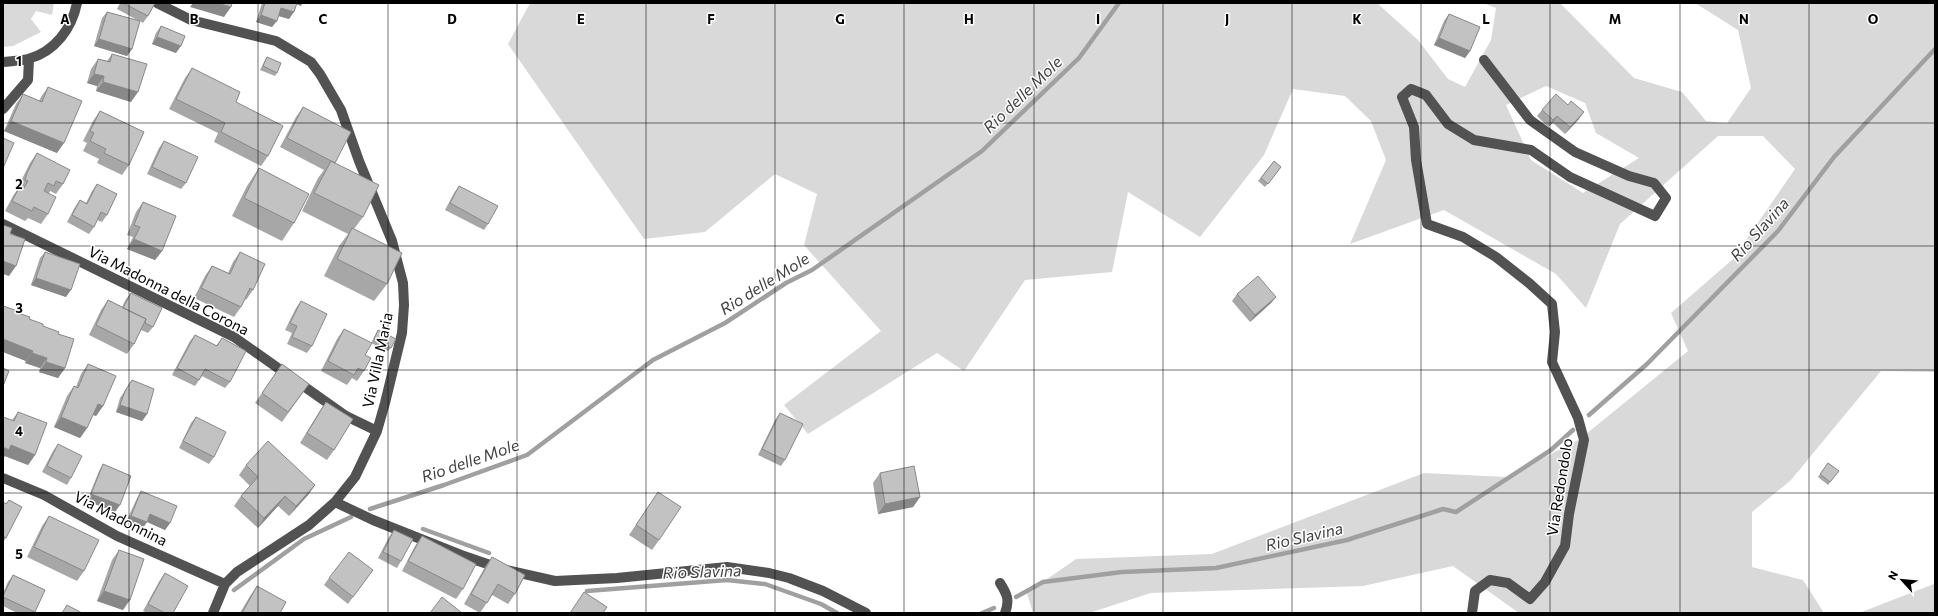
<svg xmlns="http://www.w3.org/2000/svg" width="1938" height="616" viewBox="0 0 1938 616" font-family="Commissioner,sans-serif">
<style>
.green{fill:#d9d9d9;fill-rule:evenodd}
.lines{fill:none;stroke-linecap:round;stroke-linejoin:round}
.stream{stroke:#a0a0a0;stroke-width:4.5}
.minor{stroke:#525252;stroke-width:10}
.wall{fill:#a7a7a7}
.shaded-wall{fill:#888}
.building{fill:#c2c2c2;stroke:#888}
.grid{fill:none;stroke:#000;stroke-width:1;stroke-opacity:0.55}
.labels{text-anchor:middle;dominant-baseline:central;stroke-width:3;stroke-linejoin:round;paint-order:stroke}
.street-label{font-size:15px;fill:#000;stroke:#fff}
.water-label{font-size:16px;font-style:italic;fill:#414141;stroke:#fff}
.grid-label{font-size:13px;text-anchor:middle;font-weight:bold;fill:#000;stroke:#fff;stroke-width:3;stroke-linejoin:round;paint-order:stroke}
</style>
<rect width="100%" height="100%" fill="#fff"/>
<path class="green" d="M3 3H54L52 15 36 11 31 19 41 32 13 46 3 47Z
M530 3H1377L1418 40 1448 79 1465 87 1491 40 1496 8 1483 3H1560L1634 78 1682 92 1706 121 1727 123 1751 88 1738 30 1695 3H1935V372L1881 371 1791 480 1752 512V567L1803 580 1824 613H1519L1453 566 1363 586 1151 593 1089 613H1033L1027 593 1076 559 1212 554 1424 473 1506 477 1580 439 1688 351 1671 313 1733 259 1795 169 1763 136H1718L1620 224 1586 308 1556 274 1444 210 1350 244 1386 160 1371 121 1345 96 1293 89 1264 155 1200 237 1128 192 1112 272 1025 280 964 371 937 353 808 434 784 405 881 331 804 245 817 194 775 174 705 232 644 239 508 44ZM1546 86 1585 103 1596 133 1639 158 1583 193 1531 160 1506 105Z
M1935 583V613H1859L1934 584Z"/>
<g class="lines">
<path class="stream" d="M1589 415 1647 364 1778 231 1834 157 1935 49
M370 509 444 485 527 455 653 360 725 323 786 283 812 270 982 151 1079 58 1119 3
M423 529 489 553
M234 590 304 539 351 517
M587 591 727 580 765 584 821 604 837 613
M1016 597 1043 582 1122 572 1216 568 1347 540 1443 509 1456 512 1551 450 1573 430
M982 613 994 608"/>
<path class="minor" d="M157 3 191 20 276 41 311 62 320 74 341 110 359 161 392 241 403 283 404 305 402 333 385 403 377 431 355 477 335 502 309 525 237 572 225 584 213 613
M3 62C11 61 20 61 28 59 55 52 72 28 77 3
M3 109 28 80 29 59
M3 224 234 337 346 416 377 431
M3 478 44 495 117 536 225 584
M335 502 373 520 461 555 502 569 555 581 617 578 727 567 769 573 789 578 823 591 866 613
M1000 583C1007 594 1010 600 1005 613
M1472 613 1475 591 1490 580 1508 583 1530 599 1545 582 1565 546 1569 514 1584 440 1578 418 1552 362 1555 332 1552 304 1529 283 1496 257 1463 237 1427 224 1416 160 1414 127 1402 97 1411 89 1426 95 1448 124 1474 140 1531 150 1570 177 1655 216 1666 198 1654 183 1629 176 1575 152 1530 120 1484 60"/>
</g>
<path class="wall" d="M120 3H155L148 16 143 23 140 21 132 49 127 56 94 46 102 18 107 12 139 21 117 9Z
M262 3H302L301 6 296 4 289 19 278 16 272 27 256 22Z
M1449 14 1470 51 1465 58 1434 45 1444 21Z
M161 26 176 53 152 44 156 33Z
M112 54 131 102 96 91 97 86 87 83 91 69 98 59 107 61Z
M267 57 277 73 275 76 260 70 265 60Z
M192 68 236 102 268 156 261 166 214 142 218 133 169 109 185 78Z
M48 87 57 153 4 131 16 104 23 94 39 101 41 97Z
M303 107 335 163 363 217 354 229 387 284 374 301 324 276 339 246 348 234 302 211 318 178 324 170 280 147 296 117Z
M1542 110 1579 119 1565 134 1553 123 1548 127 1537 116Z
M100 111 129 165 122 175 97 163 99 159 83 151 87 143 83 141 93 121Z
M164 141 186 183 181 189 147 174 159 148Z
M37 153 63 184 56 194 50 191 49 193 48 214 41 224 28 218 25 221 5 211 13 196 19 187 20 183 30 163Z
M1274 161 1281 167 1265 187 1258 181Z
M259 168 294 223 282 241 232 216 247 186Z
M97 184 107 215 102 222 97 220 94 227 89 234 67 222 75 207 80 200 86 203 92 191Z
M459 186 488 224 484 230 445 210 454 193Z
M143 202 162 251 155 260 127 249 133 237 127 235 136 212Z
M45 252 66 297 31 285 40 258Z
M240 252 253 290 246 300 245 299 241 307 234 317 194 298 205 276 212 266 228 273 233 262Z
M131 293 153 327 148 333 141 330 134 344 127 354 89 335 101 310 108 300 122 307 126 299Z
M1237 294 1276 297 1271 303 1250 322 1232 301Z
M301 301 312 346 307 353 287 344 292 333 285 330 296 308Z
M3 306 58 334 65 368 58 378 39 372 40 368 25 363 26 361 3 352Z
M344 329 365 355 364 371 357 381 352 378 347 385 321 371 337 339Z
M378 330 391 348 388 351 371 343Z
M195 335 216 346 222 338 230 382 225 388 202 376 195 386 172 375 190 341Z
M88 364 103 406 96 416 93 415 87 428 80 438 54 427 67 396 74 386 76 387 81 374Z
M282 364 309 384 282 422 255 403Z
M132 380 147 414 142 421 116 412 120 398Z
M326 402 334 450 327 460 300 443 319 412Z
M18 412 35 455 28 465 5 456 3 458V417L12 420Z
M780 413 785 460 781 466 758 455 775 420Z
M196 417 214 457 209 464 179 448 191 423Z
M58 444 71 478 67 485 42 472 53 451Z
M1828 463 1839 471 1828 485 1818 477Z
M103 464 115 512 87 501 99 471Z
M246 465 315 485 308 495 289 516 278 506 258 528 234 506 241 496 250 486 239 475Z
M880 473 920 497 913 507 878 514 873 483Z
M141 491 170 523 165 530 147 522 142 529 126 522 137 498Z
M658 492 659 540 652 550 629 535Z
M9 500 6 538 3 542V502L6 504Z
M49 516 84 571 77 581 27 557 42 526Z
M394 530 401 561 397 568 378 558 389 537Z
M422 536 463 589 456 599 402 571 415 546Z
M119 550 123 610 97 601 112 560Z
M492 557 515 594 508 604 492 595 480 613 464 604 485 567Z
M373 570 348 604 324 585 329 578Z
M165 573 173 613H147L143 611 160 580Z
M13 575 45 590 34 613H17L3 606V593L8 582Z
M257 586 280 613H240L250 596Z"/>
<path class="shaded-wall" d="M193 3H217L231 7 224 17 190 7Z
M294 3H302L301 6Z
M281 8 294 12 289 19 276 15Z
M261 15 277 21 272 27 256 22Z
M157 37 181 46 176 53 152 44Z
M1439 38 1470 51 1465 58 1434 45Z
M99 39 132 49 127 56 94 46Z
M94 74 104 76 97 86 87 83Z
M103 82 138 92 131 102 96 91Z
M1584 112 1579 119 1565 134 1570 127Z
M1557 116 1553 123 1548 127 1553 120Z
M11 121 64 143 57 153 4 131Z
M134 239 162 251 155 260 127 249Z
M3 261 16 266 9 276 3 274Z
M36 278 71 290 66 297 31 285Z
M1276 297 1271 303 1250 322 1255 315Z
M3 339 33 351 26 361 3 352Z
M32 353 47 358 40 368 25 363Z
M46 362 65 368 58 378 39 372Z
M98 404 103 406 96 416 91 414Z
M120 405 147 414 142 421 116 412Z
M61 417 87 428 80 438 54 427Z
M11 445 35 455 28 465 5 456 3 458V447Z
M315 485 308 495 289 516 296 506Z
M91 494 120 505 115 512 87 501Z
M285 496 278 506 258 528 264 518Z
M920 497 913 507 878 514 885 504Z
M150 514 170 523 165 530 145 521Z
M131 516 147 522 142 529 126 522Z
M104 591 130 600 123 610 97 601Z"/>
<path class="building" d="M123 3H155L148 16Z
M217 3H232L231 7Z
M265 3H297L294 12 281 8 277 21 261 15Z
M107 12 140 21 132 49 99 39Z
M1449 14 1480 27 1470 51 1439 38Z
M161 26 185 36 181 46 157 37Z
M112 54 147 64 138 92 103 82 104 76 94 74 98 59 110 62Z
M267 57 281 63 277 73 263 66Z
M192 68 240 92 236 102 283 126 268 156 221 132 225 123 176 99Z
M48 87 82 101 64 143 11 121 23 94 42 102Z
M1556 94 1568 105 1571 101 1584 112 1570 127 1557 116 1553 120 1542 110Z
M303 107 351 132 335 163 287 138Z
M100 111 144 132 129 165 104 153 106 149 90 141 94 133 90 131Z
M3 138 14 143 3 168Z
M164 141 198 157 186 183 152 167Z
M37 153 70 170 63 184 56 181 54 186 48 183 44 191 56 197 48 214 34 207 32 211 12 201 20 186 24 188 28 181 25 180 27 173Z
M331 161 379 185 363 217 314 193Z
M1274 161 1281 167 1268 184 1261 178Z
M259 168 309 194 294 223 244 198Z
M97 184 117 194 107 215 101 212 94 227 72 215 80 200 87 204Z
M459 186 498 206 488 224 450 203Z
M143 202 176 216 162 251 134 239 140 227 134 225Z
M3 225 12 228 10 234 25 239 16 266 3 261Z
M352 228 402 253 387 284 337 259Z
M45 252 80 264 71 290 36 278Z
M240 252 265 264 253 290 250 288 241 307 201 288 212 266 230 274Z
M1258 276 1276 297 1255 315 1237 294Z
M131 293 162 308 153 327 145 323 146 319 123 308Z
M108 300 146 319 134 344 96 325Z
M301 301 327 314 312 346 292 337 297 326 290 323Z
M3 306 15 310V312L30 317 29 319 43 324V326L59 332 58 334 74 339 65 368 46 362 47 358 32 353 33 351 3 339Z
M344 329 372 343 365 355 371 358 364 371 358 368 354 375 328 361Z
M378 330 396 339 391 348 374 339Z
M195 335 217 346 222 338 246 351 230 382 205 369 199 380 177 368Z
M88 364 116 376 103 406 98 404 87 428 61 417 74 386 78 388Z
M282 364 309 384 288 412 262 393Z
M3 368 9 371 3 386Z
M132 380 154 389 147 414 120 405 125 391Z
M326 402 353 419 334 450 307 433Z
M18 412 47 423 35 455 11 445 9 450 3 447V417L14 421Z
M780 413 803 424 785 460 762 449Z
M196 417 226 432 214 457 183 441Z
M268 441 315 485 296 506 285 496 264 518 241 496 258 477 246 465Z
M58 444 82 456 71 478 47 466Z
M1828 463 1839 471 1830 482 1820 474Z
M103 464 131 476 120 505 91 494Z
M914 466 920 497 885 504 880 473Z
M141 491 177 506 170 523 150 514 147 522 131 516Z
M658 492 681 507 659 540 636 525Z
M9 500 22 507 6 538 3 536V502L6 504Z
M49 516 99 540 84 571 34 547Z
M394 530 413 539 401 561 383 552Z
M422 536 476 564 463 589 408 561Z
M119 550 144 559 130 600 104 591Z
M349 552 373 570 353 597 329 578Z
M492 557 525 575 515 594 498 584 487 603 471 594Z
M165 573 188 586 173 613H165L148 604Z
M13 575 45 590 35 612 3 597V596Z
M257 586 286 602 280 613H242Z
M584 592 607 607 603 613H570Z
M442 597 462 613H430Z
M67 605 82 613H62Z"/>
<path class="grid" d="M129 3V613M258 3V613M388 3V613M517 3V613M646 3V613M775 3V613M904 3V613M1034 3V613M1163 3V613M1292 3V613M1421 3V613M1550 3V613M1680 3V613M1809 3V613M3 123H1935M3 246H1935M3 370H1935M3 493H1935"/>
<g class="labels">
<g class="street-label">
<text transform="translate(169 290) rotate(27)">Via Madonna della Corona</text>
<text transform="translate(377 360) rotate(-78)">Via Villa Maria</text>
<text transform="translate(1559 487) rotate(-81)">Via Redondolo</text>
<text transform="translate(121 518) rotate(27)">Via Madonnina</text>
</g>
<g class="water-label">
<text transform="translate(1022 94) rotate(-44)">Rio delle Mole</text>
<text transform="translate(1759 229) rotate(-48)">Rio Slavina</text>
<text transform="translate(764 283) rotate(-32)">Rio delle Mole</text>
<text transform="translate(470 460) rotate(-19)">Rio delle Mole</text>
<text transform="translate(1304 536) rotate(-13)">Rio Slavina</text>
<text transform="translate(702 571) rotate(-2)">Rio Slavina</text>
</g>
</g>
<g class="grid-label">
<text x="65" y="24">A</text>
<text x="194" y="24">B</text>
<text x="323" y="24">C</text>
<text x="452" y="24">D</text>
<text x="581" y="24">E</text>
<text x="711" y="24">F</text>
<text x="840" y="24">G</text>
<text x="969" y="24">H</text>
<text x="1098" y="24">I</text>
<text x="1227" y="24">J</text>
<text x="1357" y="24">K</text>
<text x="1486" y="24">L</text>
<text x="1615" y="24">M</text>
<text x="1744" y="24">N</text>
<text x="1873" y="24">O</text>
<text x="19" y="66">1</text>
<text x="19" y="189">2</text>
<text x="19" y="313">3</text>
<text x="19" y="436">4</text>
<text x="19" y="559">5</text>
</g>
<rect width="1938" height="616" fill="none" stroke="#000000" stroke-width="8"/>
<g transform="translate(1902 580) rotate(297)" stroke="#ffffff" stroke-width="3" paint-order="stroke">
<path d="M0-3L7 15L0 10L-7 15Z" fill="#000000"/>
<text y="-6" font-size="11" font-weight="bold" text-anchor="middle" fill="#000000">N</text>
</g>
</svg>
